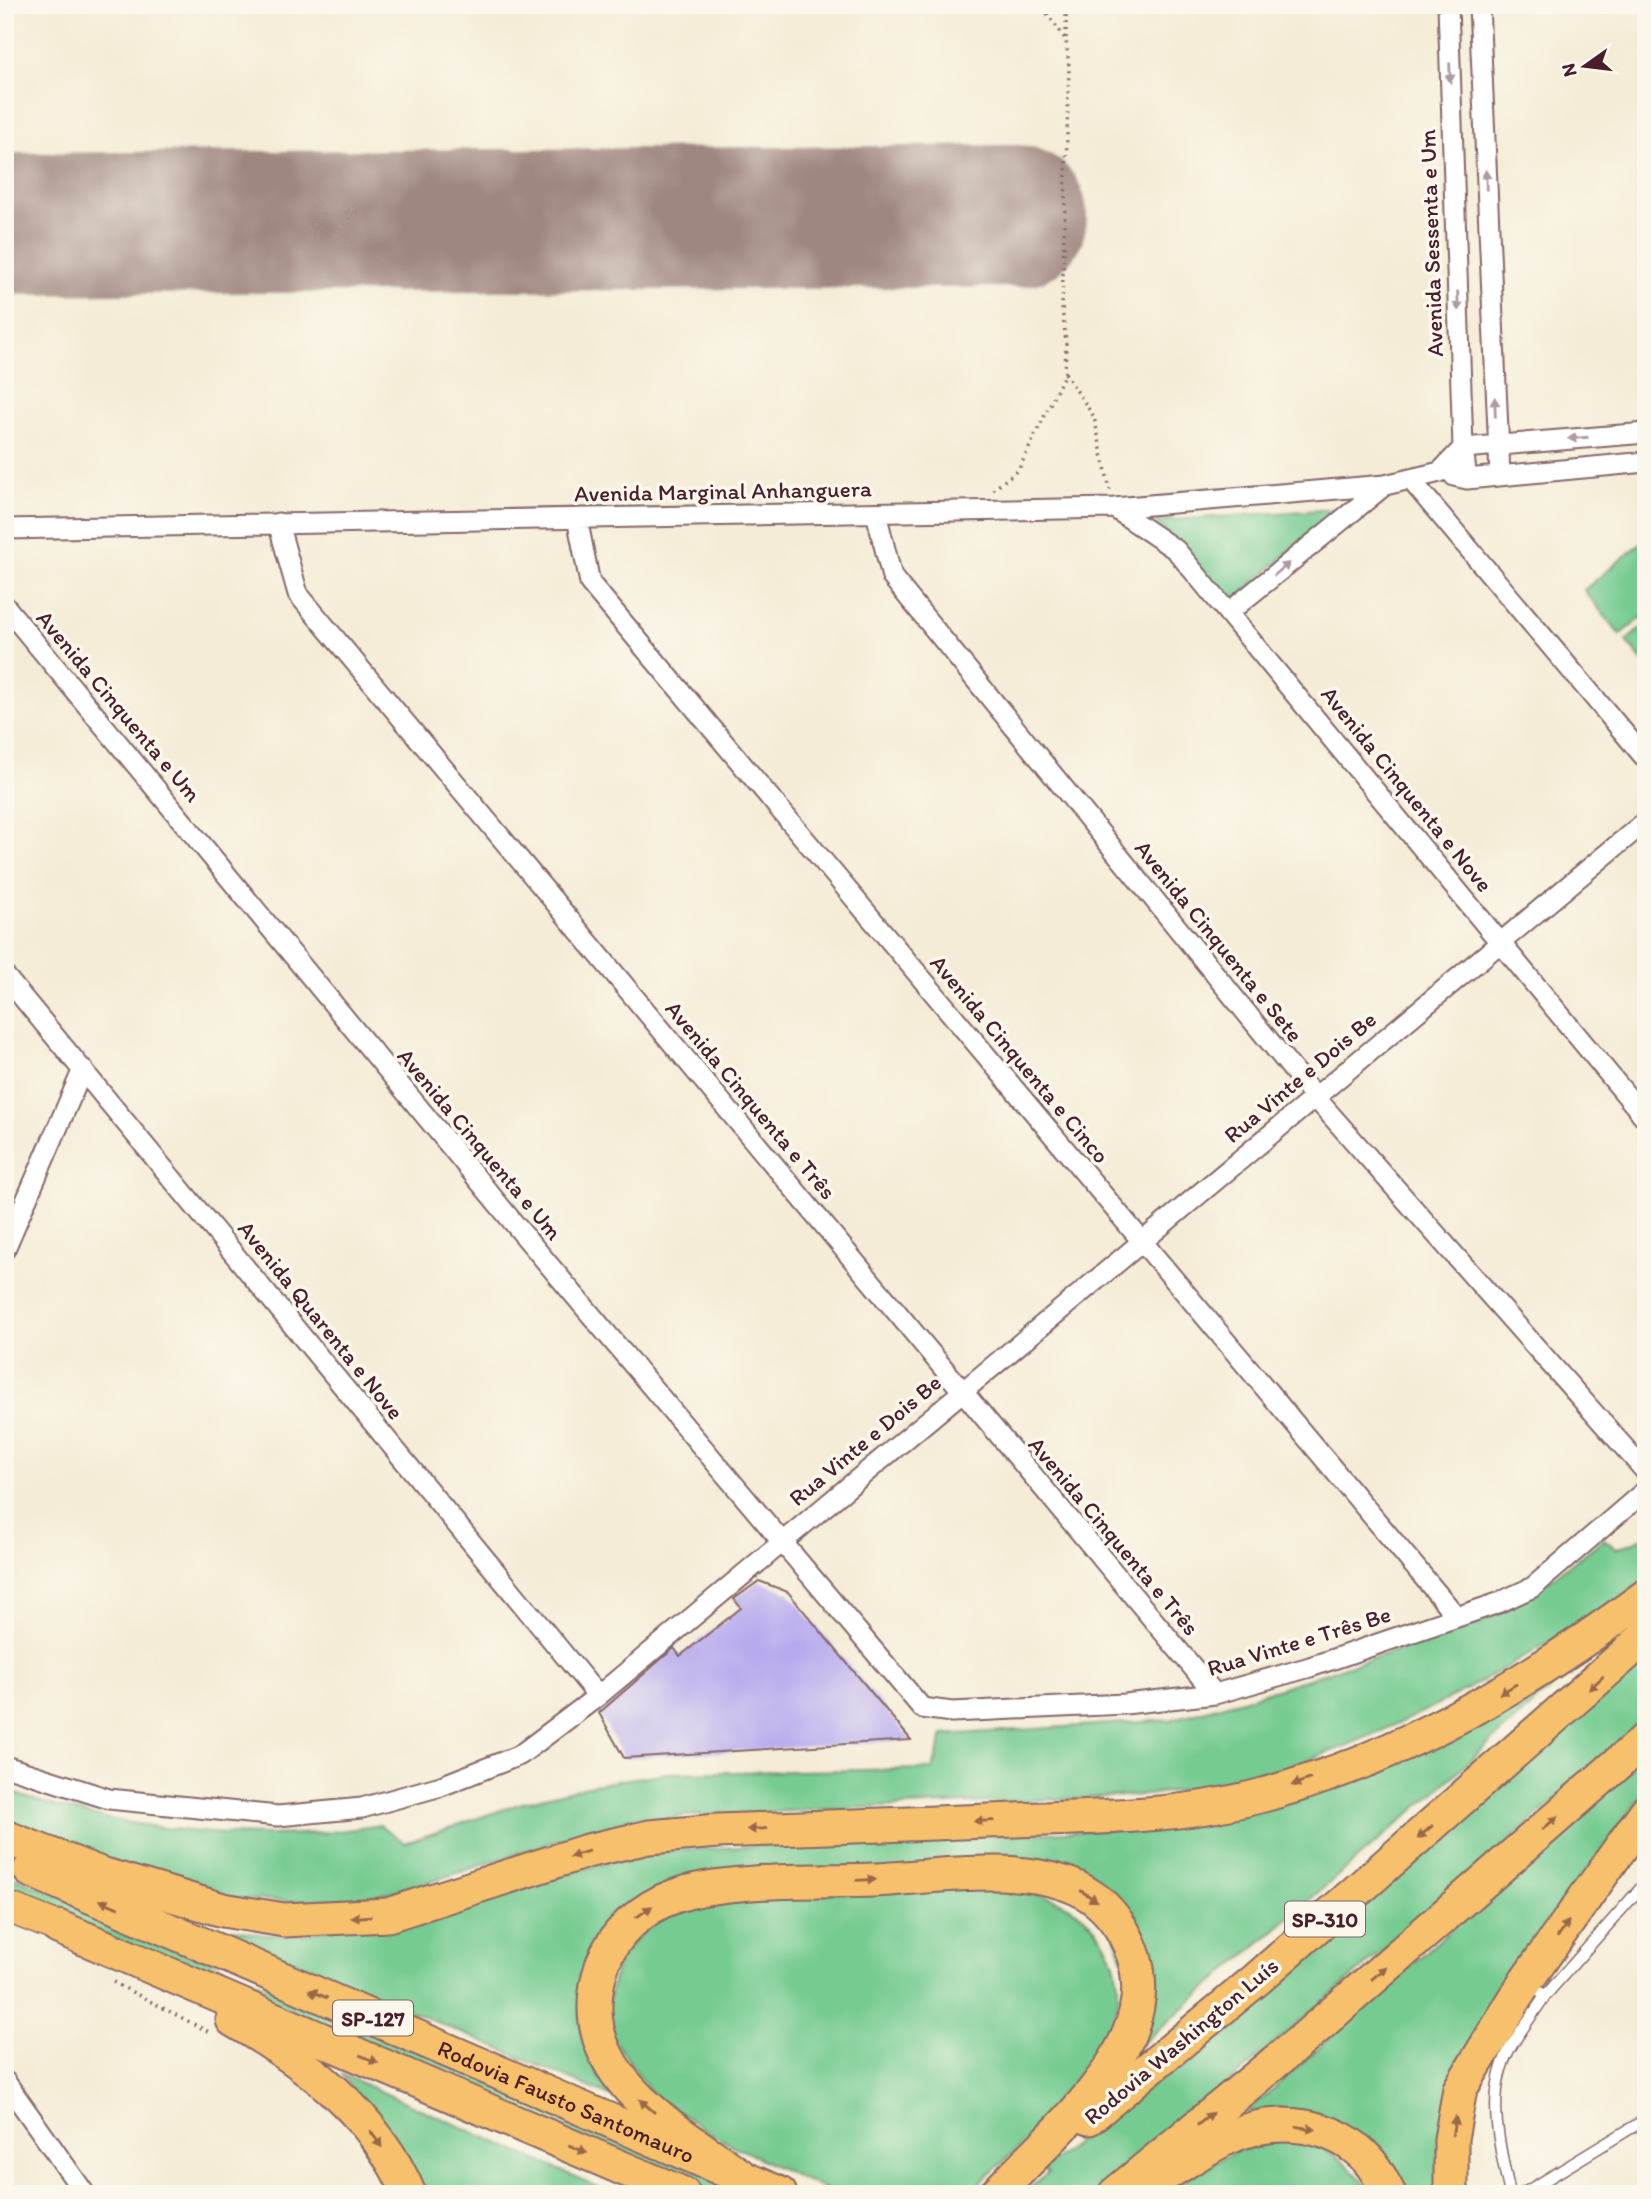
<svg xmlns="http://www.w3.org/2000/svg" width="1651" height="2199" viewBox="0 0 1651 2199" font-family="Itim,sans-serif">
<style>
.green{fill:#75cb90;stroke:#60755e;stroke-width:2}
.lines{fill:none;stroke-linecap:round;stroke-linejoin:round}
.runway{stroke:#9f8680;stroke-width:142}
.building{fill:#b7abee}
.lane-casing{stroke:#866767;stroke-width:13}
.street-casing{stroke:#866767;stroke-width:23}
.primary-casing{stroke:#866767;stroke-width:33}
.highway-casing{stroke:#866767;stroke-width:37}
.path{stroke:#866767;stroke-width:3.5;stroke-dasharray:2 5;stroke-linecap:butt}
.lane{stroke:#fff;stroke-width:10}
.street{stroke:#fff;stroke-width:19}
.primary{stroke:#f7c06c;stroke-width:30}
.highway{stroke:#f7c06c;stroke-width:33}
.oneway{fill:#ae9aa0}
.oneway2{fill:#986748}
.labels{text-anchor:middle;dominant-baseline:central;stroke-width:7;stroke-linejoin:round;paint-order:stroke}
.shield{fill:#fbf7ec;stroke:#7f6065;stroke-width:2}
.shield-label{font-size:21px;font-weight:bold;fill:#4a1f2b}
.street-label{font-size:23px;fill:#4a1f2b;stroke:#fbf7ec}
</style>
<rect width="100%" height="100%" fill="#fbf7ec"/>
<filter id="ink" filterUnits="userSpaceOnUse"><feTurbulence type="fractalNoise" baseFrequency=".0143" numOctaves="2"/><feDisplacementMap in="SourceGraphic" scale="14" xChannelSelector="R" yChannelSelector="G"/><feConvolveMatrix kernelMatrix="1 2 1 2 8 2 1 2 1" color-interpolation-filters="sRGB"/></filter>
<filter id="wash" filterUnits="userSpaceOnUse"><feTurbulence type="fractalNoise" baseFrequency=".00686" numOctaves="4" result="noise"/><feDisplacementMap in="SourceGraphic" scale="28" xChannelSelector="R" yChannelSelector="G"/><feGaussianBlur stdDeviation="1.57" result="paint"/><feColorMatrix in="noise" values="0 0 0 0 0 0 0 0 0 0 0 0 0 0 0 0 0 1.4 0 .05"/><feComposite in="paint" operator="in"/></filter>
<g filter="url(#wash)">
<rect width="100%" height="100%" fill="#f4ecd6"/>
<path class="green" d="M1337 509 1230 604 1156 521Z
M1646 539V614L1620 635 1584 590Z
M1646 624V665L1626 641Z
M1646 1537V1579C1536 1655 1408 1730 1280 1769 1236 1783 1190 1789 1145 1795L681 1816 581 1833 433 1881 387 1893 347 1899 293 1901 239 1899 194 1891 5 1824V1790C118 1831 262 1847 380 1825L405 1843 525 1802 592 1785 667 1773 933 1769 943 1735 1170 1720 1242 1700 1479 1624 1531 1594 1604 1539 1616 1549Z
M1646 1653V1719L1457 1887 1099 2194H1022L1048 2173 1044 2169 1173 2063Z
M1571 1670 1427 1799 1132 2052 1144 2022 1101 1895 743 1872 590 1951C571 2009 576 2048 612 2097L212 1926 266 1935H302L521 1886 624 1858 677 1850 1108 1830 1495 1711Z
M1646 1755V1788L1542 1937 1462 2060 1441 2194H1407L1386 2159 1303 2112 1276 2108 1246 2113Z
M5 1873 751 2194H708L5 1893Z
M986 1887C1034 1891 1079 1897 1105 1943 1160 2039 1030 2135 968 2194H834L721 2140 654 2096 611 2036 608 2003 616 1967 631 1944 653 1923 674 1910 736 1897Z
M341 2074 605 2190 584 2194H420L381 2125Z
M1293 2138C1329 2146 1351 2165 1373 2194H1160L1236 2151Z"/>
<g class="lines">
<path class="runway" d="M5 224 1016 216"/>
</g>
<g id="blocks">
<path class="building" d="M759 1581 788 1592 911 1740 624 1758 599 1713 674 1648 680 1656 741 1608 734 1599Z"/>
</g>
</g>
<g filter="url(#ink)">
<use href="#blocks" fill-opacity="0" stroke="#866767" stroke-width="2"/>
<g class="lines">
<defs>
<path id="lane" d="M1540 1992 1545 1996 1646 1882
M1510 2194C1500 2148 1485 2095 1509 2050 1520 2031 1533 2014 1545 1996
M1522 2194 1544 2181
M1544 2194V2181L1646 2119"/>
<path id="street" d="M1448 5 1463 448 1467 479
M1479 5 1500 475
M1454 476 1467 479 1646 462
M1411 480 1646 759
M1114 508 1176 550 1646 1119
M876 513 892 577 1314 1096 1646 1472
M577 518 590 583 1457 1617
M278 523 298 594 1215 1694
M5 529 1114 508 1385 485 1440 472 1463 448 1646 433
M5 606 517 1227 922 1708 952 1712 1125 1704 1215 1694 1310 1667 1498 1603 1533 1587 1646 1490
M1229 612 1385 485
M5 976 598 1696
M5 1249 83 1069
M5 1766 109 1799 278 1816 362 1808 441 1786 520 1755 598 1696 1646 821
M5 2081 85 2194"/>
<path id="primary" d="M5 1906 58 1927"/>
<g id="highway">
<path d="M5 1837 98 1873 223 1910 284 1920 388 1915 587 1851 649 1837 718 1831C817 1827 916 1823 1015 1820 1099 1817 1185 1817 1267 1794 1406 1756 1531 1681 1646 1596"/>
<path id="s1" d="M30 1870 780 2194"/>
<path d="M58 1927 683 2194"/>
<path d="M233 2020C306 2062 375 2113 409 2194"/>
<path d="M1089 2118 1257 1979 1646 1636"/>
<path d="M741 2176C669 2124 567 2071 602 1966 613 1933 643 1907 675 1896 724 1878 819 1882 874 1880 935 1877 1020 1862 1077 1888 1117 1907 1143 1955 1138 1999 1131 2072 1044 2142 996 2194"/>
<path d="M1159 2178C1182 2165 1205 2148 1229 2137 1275 2116 1335 2122 1369 2161 1377 2170 1383 2183 1389 2194"/>
<path d="M1115 2194 1308 2035 1646 1739"/>
<path d="M1451 2194V2139L1460 2089 1526 1981 1646 1812"/>
</g>
</defs>
<use href="#lane" class="lane-casing"/>
<use href="#street" class="street-casing"/>
<use href="#primary" class="primary-casing"/>
<use href="#highway" class="highway-casing"/>
<path class="path" d="M1066 38V5
M1065 373 1094 417 1110 490
M993 490 1019 469 1065 373 1066 343 1062 308 1069 66 1066 40 1041 5
M113 1982 209 2032"/>
<use href="#lane" class="lane"/>
<use href="#street" class="street"/>
<use href="#primary" class="primary"/>
<use href="#highway" class="highway"/>
</g>
<defs><path id="oneway-solid" d="M-6-.8H1V-3.2L6.5 0L1 3.2V.8H-6Z" transform="scale(1.75)"/></defs>
<g class="oneway">
<use href="#oneway-solid" transform="translate(1450 73) rotate(88)"/>
<use href="#oneway-solid" transform="translate(1486 180) rotate(-92)"/>
<use href="#oneway-solid" transform="translate(1458 301) rotate(88)"/>
<use href="#oneway-solid" transform="translate(1495 407) rotate(-92)"/>
<use href="#oneway-solid" transform="translate(1578 438) rotate(176)"/>
<use href="#oneway-solid" transform="translate(1282 569) rotate(-39)"/>
</g>
<g class="oneway2">
<use href="#oneway-solid" transform="translate(1596 1683) rotate(137)"/>
<use href="#oneway-solid" transform="translate(1508 1689) rotate(150)"/>
<use href="#oneway-solid" transform="translate(1301 1782) rotate(160)"/>
<use href="#oneway-solid" transform="translate(984 1821) rotate(178)"/>
<use href="#oneway-solid" transform="translate(1550 1823) rotate(-41)"/>
<use href="#oneway-solid" transform="translate(757 1829) rotate(178)"/>
<use href="#oneway-solid" transform="translate(1425 1832) rotate(139)"/>
<use href="#oneway-solid" transform="translate(579 1854) rotate(163)"/>
<use href="#oneway-solid" transform="translate(866 1880) rotate(-2)"/>
<use href="#oneway-solid" transform="translate(1089 1896) rotate(33)"/>
<use href="#oneway-solid" transform="translate(109 1904) rotate(-157)"/>
<use href="#oneway-solid" transform="translate(644 1912) rotate(-36)"/>
<use href="#oneway-solid" transform="translate(361 1917) rotate(176)"/>
<use href="#oneway-solid" transform="translate(1563 1929) rotate(-55)"/>
<use href="#oneway-solid" transform="translate(1379 1973) rotate(-41)"/>
<use href="#oneway-solid" transform="translate(318 1994) rotate(-157)"/>
<use href="#oneway-solid" transform="translate(369 2059) rotate(23)"/>
<use href="#oneway-solid" transform="translate(647 2106) rotate(-139)"/>
<use href="#oneway-solid" transform="translate(1205 2119) rotate(-39)"/>
<use href="#oneway-solid" transform="translate(1454 2126) rotate(-80)"/>
<use href="#oneway-solid" transform="translate(1306 2128) rotate(9)"/>
<use href="#oneway-solid" transform="translate(376 2139) rotate(55)"/>
<use href="#oneway-solid" transform="translate(578 2149) rotate(23)"/>
</g>
</g>
<g class="labels">
<g class="shield">
<rect x="1285" y="1901.5" width="80" height="35" rx="5"/>
<rect x="333" y="2000.5" width="80" height="35" rx="5"/>
</g>
<g class="shield-label">
<text x="1325" y="1919">SP-310</text>
<text x="373" y="2018">SP-127</text>
</g>
<g class="street-label">
<text transform="translate(1431 243) rotate(-92)">Avenida Sessenta e Um</text>
<text transform="translate(723 491) rotate(-1)">Avenida Marginal Anhanguera</text>
<text transform="translate(119 706) rotate(50)">Avenida Cinquenta e Um</text>
<text transform="translate(1407 789) rotate(51)">Avenida Cinquenta e Nove</text>
<text transform="translate(1219 941) rotate(51)">Avenida Cinquenta e Sete</text>
<text transform="translate(1020 1059) rotate(50)">Avenida Cinquenta e Cinco</text>
<text transform="translate(1300 1077) rotate(-40)">Rua Vinte e Dois Be</text>
<text transform="translate(751 1100) rotate(50)">Avenida Cinquenta e Três</text>
<text transform="translate(480 1144) rotate(50)">Avenida Cinquenta e Um</text>
<text transform="translate(321 1320) rotate(51)">Avenida Quarenta e Nove</text>
<text transform="translate(865 1440) rotate(-40)">Rua Vinte e Dois Be</text>
<text transform="translate(1114 1536) rotate(50)">Avenida Cinquenta e Três</text>
<text transform="translate(1299 1641) rotate(-17)">Rua Vinte e Três Be</text>
<text transform="translate(1181 2041) rotate(-40)">Rodovia Washington Luís</text>
<text stroke="none"><textPath href="#s1" startOffset="584">Rodovia Fausto Santomauro</textPath></text>
</g>
</g>
<rect width="1651" height="2199" fill="none" stroke="#fbf7ec" stroke-width="28"/>
<g transform="translate(1585 66) rotate(256)" stroke="#fbf7ec" stroke-width="5" paint-order="stroke">
<path d="M0-5L12 26L0 18L-12 26Z" fill="#4a1f2b"/>
<text y="-10" font-size="19" font-weight="bold" text-anchor="middle" fill="#4a1f2b">N</text>
</g>
</svg>
